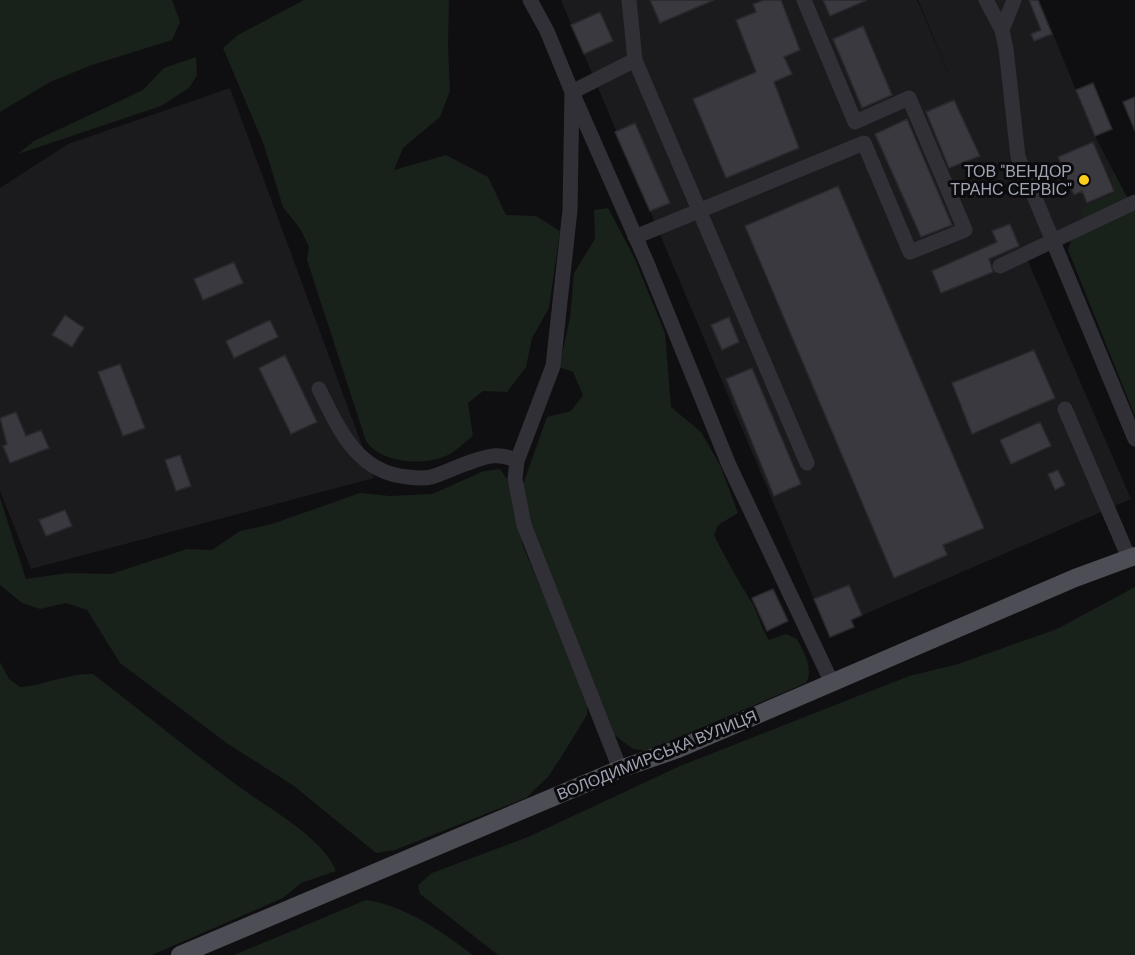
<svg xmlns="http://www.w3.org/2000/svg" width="1135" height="955" viewBox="0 0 1135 955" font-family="'DM Sans',sans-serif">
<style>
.built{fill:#1b1b1e}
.green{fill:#19211b}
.building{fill:#39393f;stroke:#2a292d;stroke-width:1.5}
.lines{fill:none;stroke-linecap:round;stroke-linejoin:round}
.minor{stroke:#303036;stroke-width:15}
.major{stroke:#4c4d55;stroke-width:18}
.poi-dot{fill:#fdce1b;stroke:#0b0a0c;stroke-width:2}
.labels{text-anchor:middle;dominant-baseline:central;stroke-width:6;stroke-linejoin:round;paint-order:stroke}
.poi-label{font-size:16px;fill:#9fa3b3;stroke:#0b0a0c;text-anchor:end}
.street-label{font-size:16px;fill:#9fa3b3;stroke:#0b0a0c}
</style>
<rect width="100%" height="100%" fill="#0f0f11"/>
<path class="built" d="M561 0H917L955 89 918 0H1039L1095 136 1129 201 1023 250 1131 499 851 620 854 627 830 637Z
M230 88 374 478 31 569 0 491V188L68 144Z"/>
<path class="green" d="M0 0H172L180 22 172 40 92 65 50 82 0 112Z
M304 0H449L448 46 450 91 440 117 403 148 394 170 446 155 488 177 506 215 536 216 560 231 549 308 532 338 526 367 507 392 483 391 468 403 473 436C465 442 455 452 446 456 422 466 381 463 366 441L307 260 309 247 301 230 283 207 264 145 223 48 238 35Z
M196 57 197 75 189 88 161 106 18 154 34 141 143 90 164 68Z
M1108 162 1129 201 1084 220 1080 208 1116 193 1110 177 1114 175Z
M608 208 634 257 665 333 671 407 701 432 720 465 738 513 718 525 714 535C725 557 736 577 749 598 758 611 760 627 769 640L786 634 797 639C804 653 814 668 806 683L647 751 633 749 612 733 527 517 521 490 547 417 571 411 583 395 573 372 559 367 570 318 574 273 595 239 594 210Z
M1132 209 1135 210V416L1068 250 1072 237Z
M500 469 507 479 523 546 588 700 587 715 563 754 548 777 526 798 395 850 376 853 294 786 228 744 120 663 87 610 66 603 40 609 22 603 0 585V498L26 579 68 573 111 574 187 549 212 550 240 531 272 524 360 493 390 496 432 494 484 471Z
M1135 587V955H498L420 894 418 885 432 873 528 837 680 766 909 676 958 664 1057 629Z
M0 662 9 679 20 687C47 685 66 673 93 674 141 711 188 749 237 785 267 808 322 836 336 871L301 883 283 898 152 955H0Z
M366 900C406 906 441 931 473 955H234Z"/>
<path class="building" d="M650 0H714L660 23Z
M764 0H781L800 50 784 57 792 74 774 82 799 148 726 178 693 99 756 72 736 20 756 12 753 4Z
M823 0H867L830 16Z
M1029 0H1038L1052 34 1034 41 1031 34 1041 30Z
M600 12 613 41 584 54 571 25Z
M863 26 892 95 862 108 833 39Z
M1093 83 1112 129 1095 136 1076 90Z
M1135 97V131L1123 102Z
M954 100 980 156 949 168 926 112Z
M907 119 952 225 921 237 875 134Z
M635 123 670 203 650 211 615 132Z
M1093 142 1114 191 1087 203 1082 191 1074 195 1058 157Z
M838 186 984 528 943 545 947 555 894 578 745 226Z
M1010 224 1019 246 989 259 993 272 941 293 932 271 997 242 992 231Z
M234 262 243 283 203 300 194 279Z
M65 315 84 328 72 347 52 335Z
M729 317 739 342 722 350 711 325Z
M270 320 278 337 234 358 226 341Z
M1034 350 1055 398 972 434 952 383Z
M285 355 317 422 291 434 259 368Z
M120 364 145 428 123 436 98 372Z
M752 368 801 484 774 496 726 379Z
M16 412 26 436 41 430 49 448 10 463 3 446 7 444 0 418Z
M1040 422 1051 446 1011 464 1000 440Z
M180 455 191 486 176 491 165 460Z
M1058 470 1065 485 1055 490 1048 474Z
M65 510 72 526 46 536 39 520Z
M849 585 862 615 851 620 854 627 830 637 814 599Z
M773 589 788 621 767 631 752 598Z"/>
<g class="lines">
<path class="minor" d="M530 0 547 31 572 92 570 210 553 366 517 461 515 479 524 525 620 769
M629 0 635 60 807 463
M986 0 1002 30 1006 49 1018 157 1135 439
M1002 30 1014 0
M635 60 572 92 647 263 729 465 832 683
M635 237 864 143 910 252 965 230 909 98 855 122 804 0
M1000 266 1135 202
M319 389C339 429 357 473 408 477 415 478 424 479 431 477 442 474 454 468 465 464 485 457 498 451 517 461
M1065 409 1129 558"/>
<path class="major" d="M180 955 620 769 678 749 1075 578 1135 556"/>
</g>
<circle class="poi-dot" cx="1084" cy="180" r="6"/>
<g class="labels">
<g class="poi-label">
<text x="1072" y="171">ТОВ "ВЕНДОР<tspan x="1072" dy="18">ТРАНС СЕРВІС"</tspan></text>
</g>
<g class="street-label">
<text transform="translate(657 755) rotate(-22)">ВОЛОДИМИРСЬКА ВУЛИЦЯ</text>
</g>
</g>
</svg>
